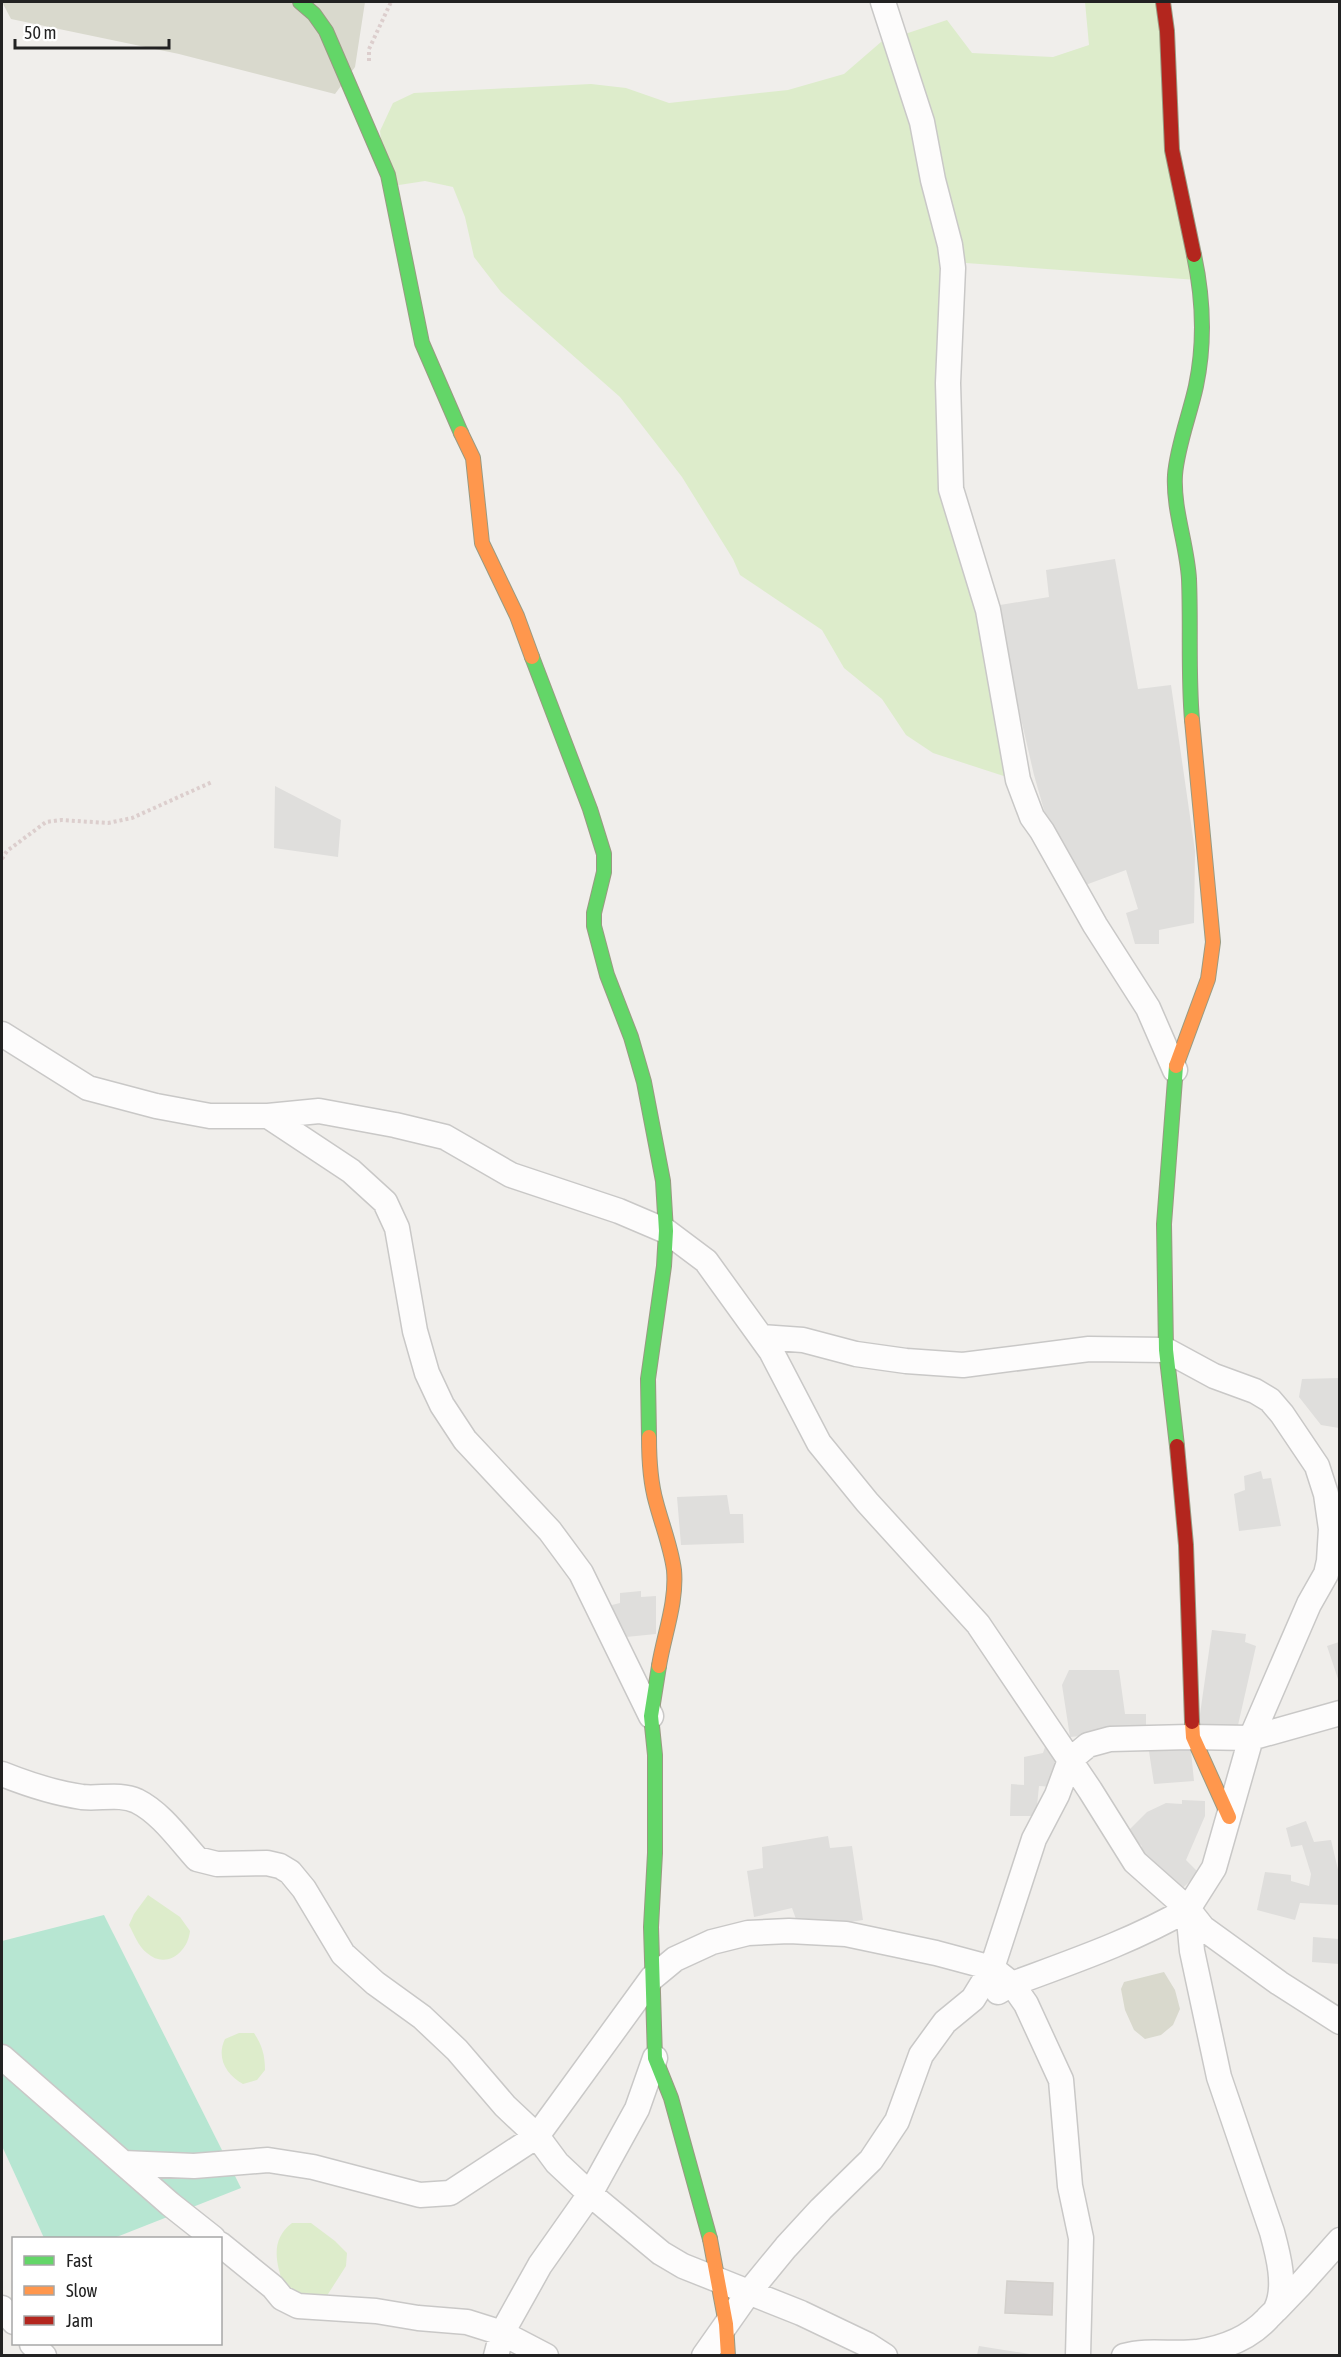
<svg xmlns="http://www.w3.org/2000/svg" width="1341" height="2357" viewBox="0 0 1341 2357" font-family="'Asap Condensed',sans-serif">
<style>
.residential{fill:#dfdedc}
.construction{fill:#d9d9cd}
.grass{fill:#ddeccb}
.pitch{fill:#b7e6d2}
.building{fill:#d7d4d2;stroke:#d3d0cc;stroke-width:1.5}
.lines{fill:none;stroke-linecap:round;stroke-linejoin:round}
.street-casing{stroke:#c9c8c7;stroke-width:27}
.fast-casing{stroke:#999a82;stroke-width:16}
.slow-casing{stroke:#999a82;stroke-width:16}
.jam-casing{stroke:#999a82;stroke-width:16}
.path{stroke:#dccecd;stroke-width:4;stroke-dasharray:3 3;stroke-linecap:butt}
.street{stroke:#fdfcfc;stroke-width:24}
.fast{stroke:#63d668;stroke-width:14}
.slow{stroke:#ff974d;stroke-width:14}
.jam{stroke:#b3261e;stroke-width:14}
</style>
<rect width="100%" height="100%" fill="#f0eeeb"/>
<path class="residential" d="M1115 559 1138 689 1171 685 1195 851 1194 923 1159 930V944H1135L1126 913 1138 909 1126 870 1080 887 1048 824 1034 775 1006 654 1000 605 1049 597 1046 570Z
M275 786 341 820 338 857 274 848Z
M1339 1378V1428L1321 1425 1299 1397 1302 1379Z
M1261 1471 1263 1479 1271 1478 1281 1526 1239 1531 1234 1494 1245 1490 1244 1476Z
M727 1495 730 1514H743L744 1543 681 1545 677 1497Z
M641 1591V1597L656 1596V1634L616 1638 612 1605 620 1603V1593Z
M1212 1630 1246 1634 1245 1642 1256 1646 1236 1734 1197 1735Z
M1339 1642 1340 1682H1339L1327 1646Z
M1069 1670H1119L1125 1714H1146V1730L1070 1737 1062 1685Z
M1190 1741 1194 1781 1154 1784 1148 1745Z
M1045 1747 1056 1748 1060 1769 1054 1787 1039 1786 1036 1816H1010L1011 1784 1024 1785V1757L1043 1753Z
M1182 1800 1205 1801V1816L1186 1860 1199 1873 1173 1897 1133 1854 1142 1846 1126 1833 1147 1812 1166 1803 1182 1804Z
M1306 1821 1314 1842 1331 1840 1339 1874V1905L1300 1903 1295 1920 1257 1910 1265 1872 1291 1875V1881L1309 1886 1311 1874 1302 1845 1291 1847 1286 1828Z
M828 1836 830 1848 852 1846 863 1920 800 1930 792 1908 754 1917 747 1871 763 1868 762 1847Z
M1313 1937 1339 1939V1964L1312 1962Z
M979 2346 1036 2355H977Z"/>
<path class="construction" d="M2 2H365L355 67 335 94 179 54 11 19Z
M1164 1972 1175 1990 1180 2009 1173 2025 1161 2035 1145 2039 1134 2030 1125 2010 1121 1989 1124 1982Z"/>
<path class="grass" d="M1085 2H1160L1197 280 952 262 947 452 1016 780 933 753 906 735 882 699 844 668 822 630 740 575 733 559 682 477 620 397 501 292 474 257 465 217 453 187 425 181 386 187 380 131 393 103 414 93 591 84 626 88 669 103 788 90 844 74 881 42 947 20 972 53 1053 57 1089 45Z
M148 1895 180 1917 190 1931C188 1952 166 1970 147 1953 138 1946 134 1934 129 1925L134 1914Z
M239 2033H254C262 2045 265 2055 265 2070L257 2080 243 2084C226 2075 216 2057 225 2039Z
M292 2223H311L335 2241 347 2253 346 2266 321 2305 287 2295C278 2269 267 2242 292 2223Z"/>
<path class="pitch" d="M104 1915 241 2188 114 2238H44L2 2146V1941Z"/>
<path class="building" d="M1007 2281 1053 2283 1052 2315 1005 2313Z"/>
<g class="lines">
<defs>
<path id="street" d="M883 2 922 122 933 180 950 245 953 268 948 383 951 489 988 610 1018 780 1032 817 1042 831 1095 925 1148 1008 1175 1070
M2 1034 88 1088 156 1106 210 1116H268L319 1111 395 1125 445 1137 511 1175 619 1211 666 1231 706 1261 771 1351 819 1443 867 1502 978 1624 1090 1790 1135 1862 1188 1909 1203 1928 1279 1983 1340 2022
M268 1116 351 1171 385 1202 397 1228 415 1331 427 1373 442 1405 465 1440 550 1531 581 1573 651 1716
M761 1337 803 1340 856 1354 906 1361 963 1365 1089 1349 1166 1350 1214 1376 1255 1391 1270 1400 1282 1414 1317 1466 1326 1494 1331 1529 1329 1561 1326 1574 1309 1604 1251 1738 1214 1868 1188 1909
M2 1774C27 1784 54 1793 82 1797 100 1799 120 1793 137 1801 161 1813 179 1839 197 1859L217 1864 267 1863 280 1866 290 1872 304 1889 343 1954 375 1983 422 2017 457 2050 505 2106 537 2136 557 2163 590 2194 661 2253 683 2266 801 2313 868 2345 885 2356
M998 1992 1012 1984C1071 1962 1133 1941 1188 1909L1192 1951 1219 2077 1272 2232C1278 2254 1287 2287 1276 2309 1274 2313 1269 2316 1267 2319 1248 2339 1224 2348 1197 2352 1173 2355 1148 2349 1124 2356
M2 2057 170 2204 213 2238
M123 2163 194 2166 268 2160 313 2167 420 2195 450 2193 537 2136 652 1978 675 1959 712 1942 748 1933 789 1931 846 1934 936 1953 992 1968 1012 1984 1026 2004 1061 2080 1070 2186 1081 2238 1078 2356
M220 2244 273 2287 282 2298 298 2306 376 2311 418 2318 467 2322 502 2333 546 2356
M2 2308 14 2322
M1276 2310 1299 2286 1340 2240
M32 2344 44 2356
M496 2356 502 2333 540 2265 590 2194 637 2109 655 2058
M704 2356 749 2292 786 2247 821 2209 871 2160 897 2121 921 2055 945 2022 973 1999 992 1968 1034 1839 1057 1795 1070 1760 1088 1745 1110 1739 1189 1737 1251 1738 1340 1713"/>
<path id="fast" d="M300 2 314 14 326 31 388 175 422 343 461 433
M532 657 590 809 604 854V872L594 913V926L607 975 631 1037 644 1082 663 1181 666 1231 664 1266 648 1379 649 1437
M1192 720C1188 673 1191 626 1189 579 1187 544 1173 510 1175 475 1177 447 1190 414 1196 386 1205 343 1203 297 1194 255
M1176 1066 1164 1224 1166 1350 1177 1446
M659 1666 651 1716 655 1755V1853L651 1927 655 2058 671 2098 710 2239"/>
<path id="slow" d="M461 433 473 458 482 543 517 616 532 657
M1176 1066 1208 979 1213 942 1192 720
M649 1437C649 1459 650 1481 656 1502 662 1525 671 1547 674 1570 677 1602 664 1635 659 1666
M1192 1722 1193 1737 1229 1817
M710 2239 726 2324 728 2356"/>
<path id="jam" d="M1163 2 1167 31 1172 150 1194 255
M1177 1446 1186 1545 1192 1722"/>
</defs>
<use href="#street" class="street-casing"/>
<use href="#fast" class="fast-casing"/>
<use href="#slow" class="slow-casing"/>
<use href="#jam" class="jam-casing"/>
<path class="path" d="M369 61V49L391 2
M2 859 7 851 46 822 61 820 108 823 132 818 212 782"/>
<use href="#street" class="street"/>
<use href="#fast" class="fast"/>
<use href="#slow" class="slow"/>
<use href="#jam" class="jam"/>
</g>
<rect width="1341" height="2357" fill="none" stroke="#222222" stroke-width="6"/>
<rect x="12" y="2237" width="210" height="108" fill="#ffffff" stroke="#a7a7a7" stroke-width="1.5"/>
<rect x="24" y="2256" width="30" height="9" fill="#63d668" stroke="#a7a7a7" stroke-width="1.5"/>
<text x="66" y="2267" font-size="18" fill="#222222">Fast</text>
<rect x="24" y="2286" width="30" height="9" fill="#ff974d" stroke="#a7a7a7" stroke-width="1.5"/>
<text x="66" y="2297" font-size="18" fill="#222222">Slow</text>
<rect x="24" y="2316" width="30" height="9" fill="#b3261e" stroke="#a7a7a7" stroke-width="1.5"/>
<text x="66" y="2327" font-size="18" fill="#222222">Jam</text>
<path d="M15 39v9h154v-9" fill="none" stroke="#222222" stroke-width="3"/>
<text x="24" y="39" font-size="18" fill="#222222" stroke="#ffffff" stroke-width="4.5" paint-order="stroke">50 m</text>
</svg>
